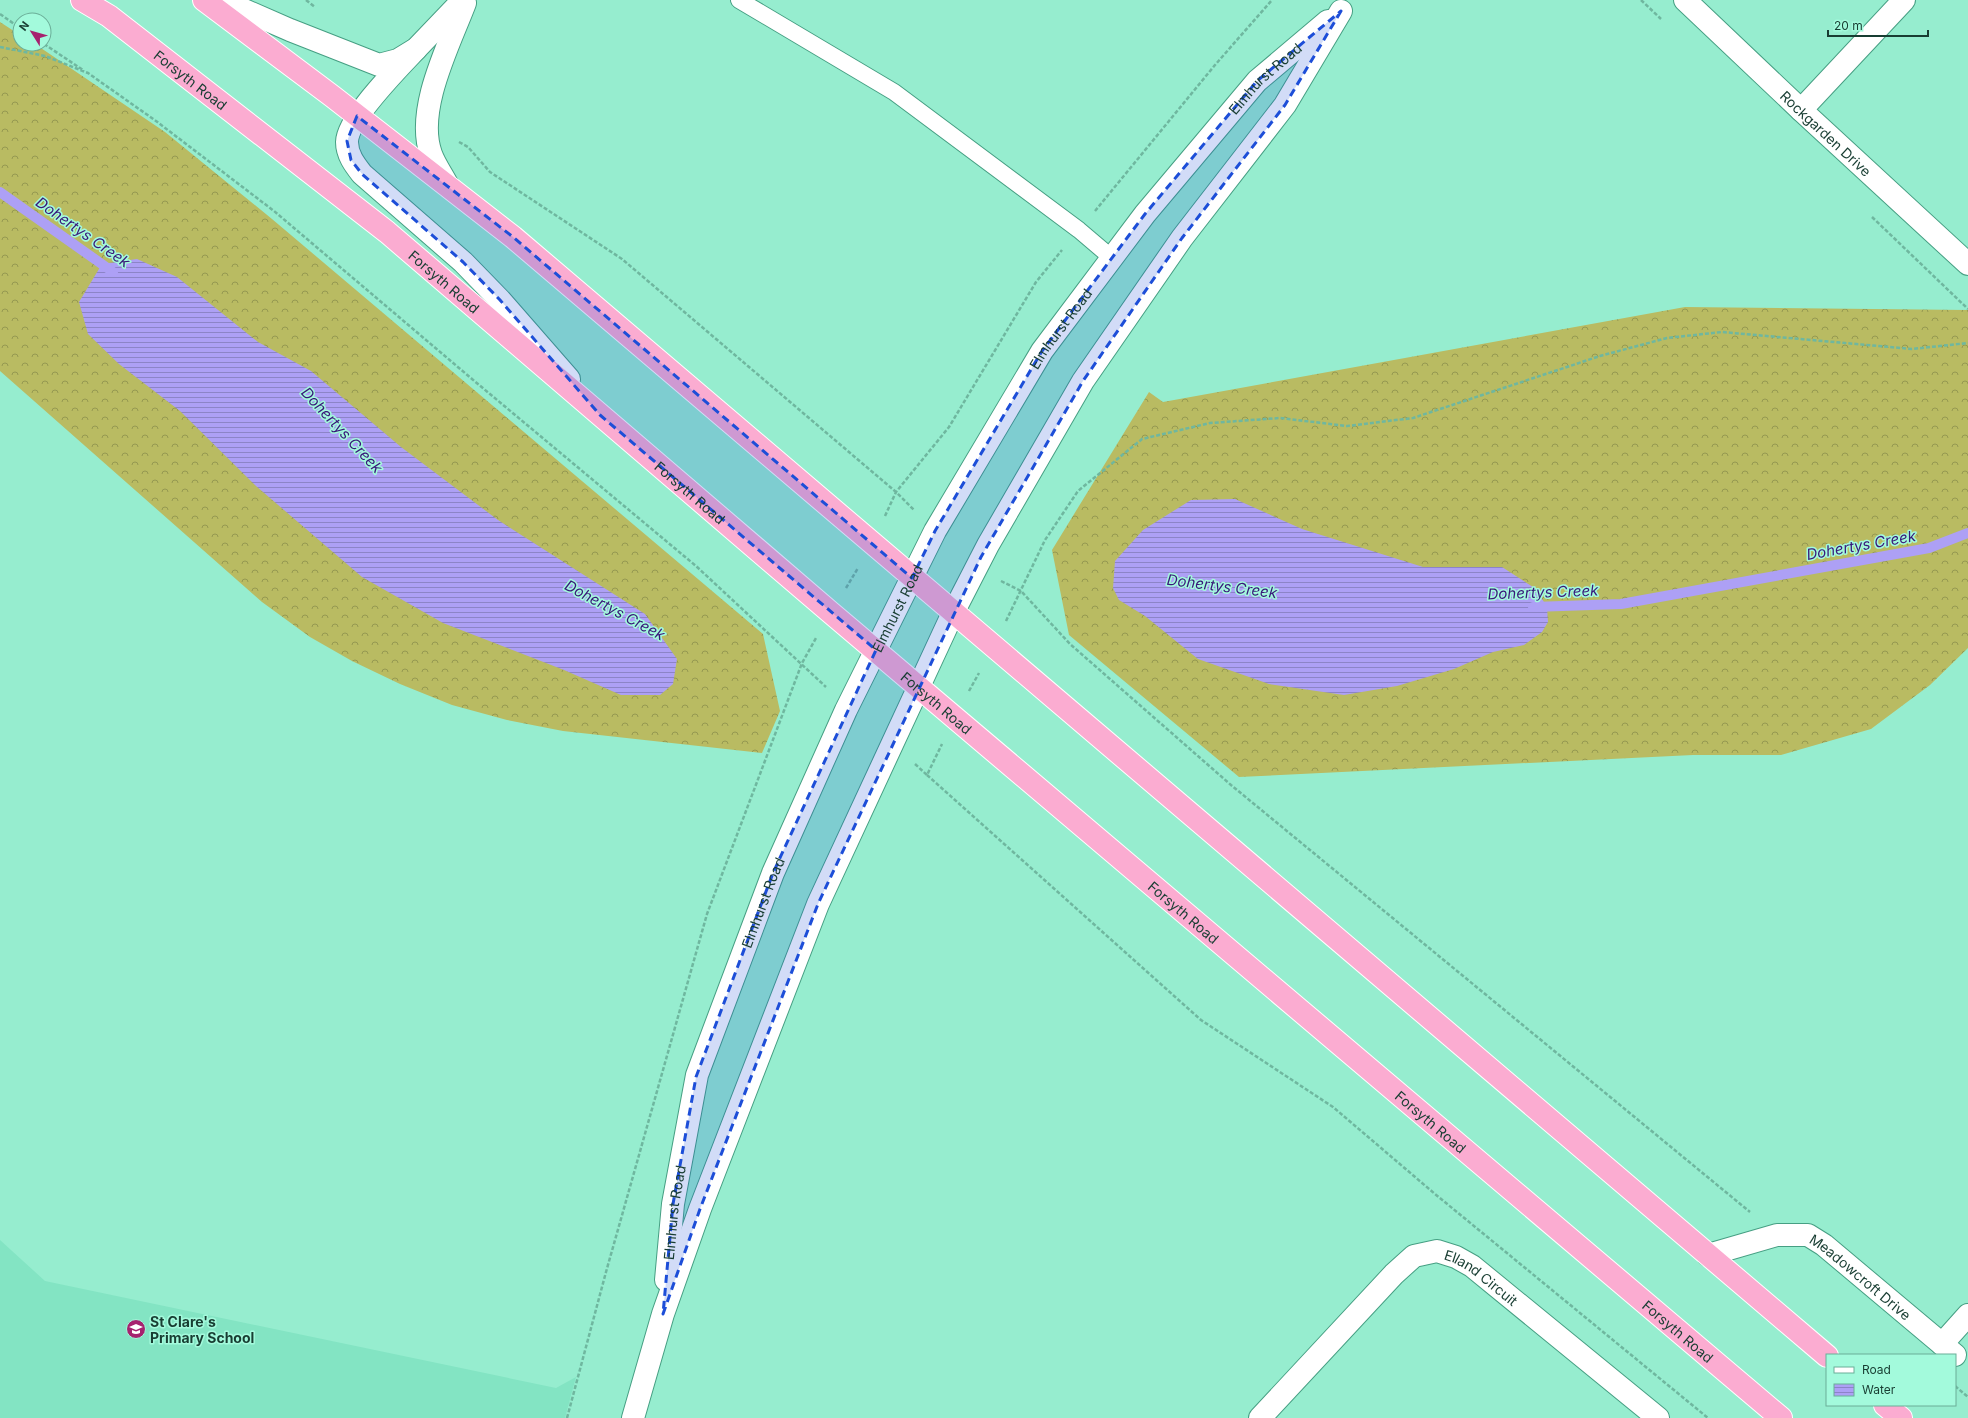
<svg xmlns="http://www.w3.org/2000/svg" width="1968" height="1418" viewBox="0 0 1968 1418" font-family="Inter,sans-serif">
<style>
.built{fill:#83e4c3}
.forest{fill:url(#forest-crowns)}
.water{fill:url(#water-rules)}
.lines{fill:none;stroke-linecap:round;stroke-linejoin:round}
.stream{stroke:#ada0f5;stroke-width:10}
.lane-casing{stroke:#469f83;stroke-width:18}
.street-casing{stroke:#469f83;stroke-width:24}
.secondary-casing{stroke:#469f83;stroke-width:24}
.highway-casing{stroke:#fff;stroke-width:24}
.path{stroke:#6fb79f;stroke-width:2.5;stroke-dasharray:4 2;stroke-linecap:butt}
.lane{stroke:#fff;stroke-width:16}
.street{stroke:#fff;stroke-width:22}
.secondary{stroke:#fff;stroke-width:22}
.highway{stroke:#fbacd1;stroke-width:22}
.marked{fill:#1d4ed8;fill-opacity:0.2;stroke:#1d4ed8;stroke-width:3;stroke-dasharray:8 5;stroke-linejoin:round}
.labels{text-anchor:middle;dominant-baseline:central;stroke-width:3;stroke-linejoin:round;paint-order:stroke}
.street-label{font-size:14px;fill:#183d32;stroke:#a3fadc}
.poi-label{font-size:14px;font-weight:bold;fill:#183d32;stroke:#a3fadc;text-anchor:start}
.water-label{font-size:15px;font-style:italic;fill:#381779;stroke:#a3fadc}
</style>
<defs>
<pattern id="forest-crowns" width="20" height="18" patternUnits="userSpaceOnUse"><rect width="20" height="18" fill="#b9bb62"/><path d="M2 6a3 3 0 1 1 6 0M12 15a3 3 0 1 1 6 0" fill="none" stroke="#959951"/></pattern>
<pattern id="water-rules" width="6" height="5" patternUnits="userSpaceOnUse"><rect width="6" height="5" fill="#ada0f5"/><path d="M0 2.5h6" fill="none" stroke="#8c84c7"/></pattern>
</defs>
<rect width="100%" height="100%" fill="#96edcf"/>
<path class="built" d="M0 1240 45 1281 556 1388 576 1377 565 1418H0Z"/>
<path class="forest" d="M0 22 20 35V44H35L165 132 272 219 763 634 780 711 762 753 563 731 507 720 452 705 400 684 352 661 310 637 262 602 0 371Z
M1685 307 1968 310V648L1930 685 1871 729 1781 755H1693L1239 777 1069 635 1052 550 1149 392 1163 402Z"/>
<path class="water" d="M137 259 177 277 258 342 311 371 401 447 498 520 645 614 677 659 673 684 660 695H621L564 670 443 623 362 577 256 486 180 411 119 364 88 334 79 302 102 264Z
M1235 499 1302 529 1423 567H1502L1536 589 1547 607 1548 622 1542 632 1524 645 1493 652 1454 669 1397 686 1344 695 1269 684 1198 659 1145 616 1119 600 1113 588 1115 561 1143 530 1191 500Z"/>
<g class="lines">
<path class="stream" d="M0 192 113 272
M1533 607 1621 604 1929 548 1968 533"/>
<defs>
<path id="lane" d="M739 0 894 92 1079 230 1112 258"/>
<g id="street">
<path d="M221 0 290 30 379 65 398 60 416 49 463 0"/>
<path id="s1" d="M1685 0 1801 110 1968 264"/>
<path d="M416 49C399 67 347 119 347 142 347 155 355 165 362 174L463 262 500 300 569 379"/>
<path d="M1801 110 1904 0"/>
<path d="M448 186C443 176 435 165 431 154 415 110 449 45 465 3"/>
<path id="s2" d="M1708 1255 1777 1235H1808L1824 1245 1955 1355"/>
<path d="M1942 1344 1968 1315"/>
<path id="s3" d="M1260 1418 1394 1274 1414 1256 1437 1251 1456 1257 1472 1266 1658 1418"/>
</g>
<g id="secondary">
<path id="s4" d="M666 1280 673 1204 697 1075 773 873 846 710 935 531 1042 351 1145 214 1257 81 1328 21"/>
<path d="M633 1418 663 1314 700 1209 818 904 953 613 988 545 1083 381 1182 238 1285 105 1341 11"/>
</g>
<g id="highway">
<path id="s5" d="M82 0 109 16 387 232 830 612 1781 1418"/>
<path d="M204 0 332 96 513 237 1827 1356"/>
<path d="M1885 1405 1901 1418"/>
</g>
</defs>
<use href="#lane" class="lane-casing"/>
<use href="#street" class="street-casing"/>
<use href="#secondary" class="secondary-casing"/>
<use href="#highway" class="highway-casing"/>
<path class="path" d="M306 0 315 7
M1641 0 1661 19
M0 14 20 28
M44 44 83 70
M0 47 45 56 88 73 156 121 274 211 472 379 696 566 826 687
M459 142 468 147 490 172 622 259 896 492 914 510
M1095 211 1215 65 1272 0
M1872 217 1968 309
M885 516 896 492 949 427 1036 282 1062 250
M1001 581 1021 591 1070 644 1231 785 1750 1212
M846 588 858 568
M1006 621 1045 540 1078 491 1142 439 1210 423 1280 418 1347 426 1413 418 1600 356 1667 338 1722 332 1912 349 1968 343
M969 691 979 673
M915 764 927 775 942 744
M927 775 1201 1020 1333 1107 1435 1194 1708 1418
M1955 1386 1968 1397
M567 1418 606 1272 707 914 802 663 816 638"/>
<use href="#lane" class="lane"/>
<use href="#street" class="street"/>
<use href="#secondary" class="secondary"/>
<use href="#highway" class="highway"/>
</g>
<path class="marked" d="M1341 11 1285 105 1182 238 1083 381 981 557 818 904 700 1209 663 1314 673 1204 696 1077 773 873 876 650 600 415 500 300 463 262 362 174 351 160 347 141 357 116 513 237 912 578 935 531 1042 351 1145 214 1257 81Z"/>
<defs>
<symbol id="school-disc" viewBox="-11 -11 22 22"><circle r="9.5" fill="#a6226f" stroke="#a3fadc"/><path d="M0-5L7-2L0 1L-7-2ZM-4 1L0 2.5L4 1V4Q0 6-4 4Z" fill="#fff"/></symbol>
</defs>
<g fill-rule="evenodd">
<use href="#school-disc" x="125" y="1318" width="22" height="22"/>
</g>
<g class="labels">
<g class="street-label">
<text stroke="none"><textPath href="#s4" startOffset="1364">Elmhurst Road</textPath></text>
<text stroke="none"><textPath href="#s5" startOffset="135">Forsyth Road</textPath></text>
<text stroke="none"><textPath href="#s1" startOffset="194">Rockgarden Drive</textPath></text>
<text stroke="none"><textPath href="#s5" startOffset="459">Forsyth Road</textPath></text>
<text stroke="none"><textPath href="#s4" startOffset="1040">Elmhurst Road</textPath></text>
<text stroke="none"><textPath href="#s5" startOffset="783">Forsyth Road</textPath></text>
<text stroke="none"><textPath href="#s4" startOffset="716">Elmhurst Road</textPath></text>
<text stroke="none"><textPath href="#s5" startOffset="1107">Forsyth Road</textPath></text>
<text stroke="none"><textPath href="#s4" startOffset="392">Elmhurst Road</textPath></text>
<text stroke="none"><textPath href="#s5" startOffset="1431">Forsyth Road</textPath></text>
<text stroke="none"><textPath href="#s5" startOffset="1755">Forsyth Road</textPath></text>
<text stroke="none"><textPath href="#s4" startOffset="68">Elmhurst Road</textPath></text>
<text stroke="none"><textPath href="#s2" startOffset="170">Meadowcroft Drive</textPath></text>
<text stroke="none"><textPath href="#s3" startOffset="299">Elland Circuit</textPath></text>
<text stroke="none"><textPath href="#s5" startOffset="2079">Forsyth Road</textPath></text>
</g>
<g class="poi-label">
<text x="150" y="1321">St Clare's<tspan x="150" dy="16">Primary School</tspan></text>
</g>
<g class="water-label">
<text transform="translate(83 232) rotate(35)">Dohertys Creek</text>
<text transform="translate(342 430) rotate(47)">Dohertys Creek</text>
<text transform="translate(1861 545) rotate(-10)">Dohertys Creek</text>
<text transform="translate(1222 586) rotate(7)">Dohertys Creek</text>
<text transform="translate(1543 592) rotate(-2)">Dohertys Creek</text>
<text transform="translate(615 610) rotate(28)">Dohertys Creek</text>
</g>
</g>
<rect x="1826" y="1354" width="130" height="52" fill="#a3fadc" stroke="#6bae98"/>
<rect x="1834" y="1367" width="20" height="6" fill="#ffffff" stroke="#6bae98"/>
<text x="1862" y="1374" font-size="12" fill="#183d32">Road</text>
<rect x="1834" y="1384" width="20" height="12" fill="url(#water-rules)" stroke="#6bae98"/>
<text x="1862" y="1394" font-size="12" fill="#183d32">Water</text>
<g transform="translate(32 32) rotate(307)"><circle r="19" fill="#a3fadc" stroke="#6bae98"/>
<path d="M0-3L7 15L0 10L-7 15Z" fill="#a6226f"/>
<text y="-6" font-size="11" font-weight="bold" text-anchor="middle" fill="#183d32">N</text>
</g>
<path d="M1828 30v6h100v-6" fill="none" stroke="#183d32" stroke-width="2"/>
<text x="1834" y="30" font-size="12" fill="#183d32" stroke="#a3fadc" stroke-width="3" paint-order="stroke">20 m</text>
</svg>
